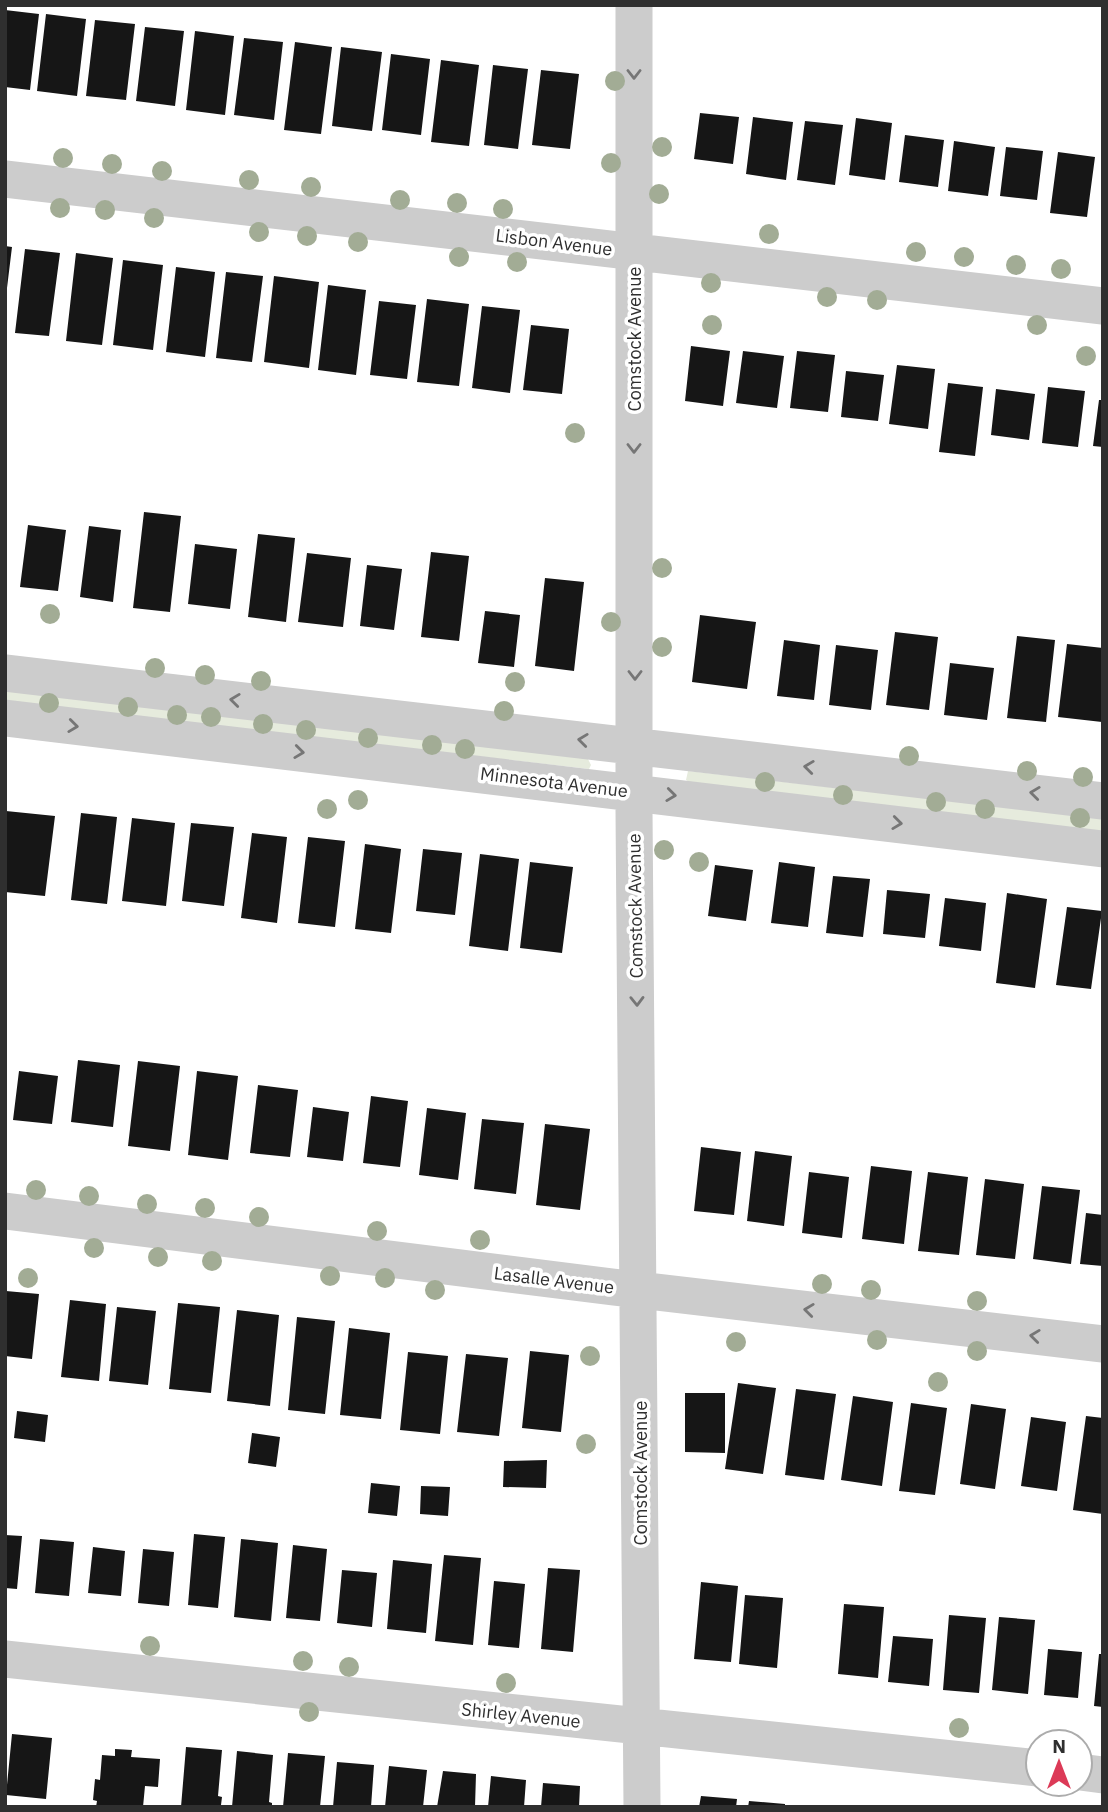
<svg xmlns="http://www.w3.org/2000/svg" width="1108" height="1812" viewBox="0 0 1108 1812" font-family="'IBM Plex Sans',sans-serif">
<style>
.green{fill:#e6ebdd}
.building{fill:#161616}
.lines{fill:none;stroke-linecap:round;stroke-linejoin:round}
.street{stroke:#ccc;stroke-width:37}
.tree{fill:#a2ac95}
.oneway{stroke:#767676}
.labels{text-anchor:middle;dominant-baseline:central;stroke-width:7;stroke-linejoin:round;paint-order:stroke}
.street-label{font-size:18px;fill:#2f2f2f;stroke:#fff}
</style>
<rect width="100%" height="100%" fill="#fff"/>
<path class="green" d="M5 688 587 757 591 765 589 769 5 702Z
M688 771 1103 818V832L691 783 686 780Z"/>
<path class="building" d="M5 10 39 14 30 90 5 87Z
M46 14 86 19 77 96 37 91Z
M95 20 135 24 126 100 86 96Z
M145 27 184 31 175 106 136 101Z
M195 31 234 36 225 115 186 110Z
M244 38 283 42 274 120 234 115Z
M295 42 332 47 321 134 284 130Z
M341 47 382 52 372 131 332 126Z
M391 54 430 59 421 135 382 130Z
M441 60 479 65 469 146 431 142Z
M493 65 528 69 518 149 484 145Z
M541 70 579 74 570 149 532 145Z
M700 113 739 117 733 164 694 159Z
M753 117 793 122 786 180 746 174Z
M856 118 892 123 885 180 849 175Z
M805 121 843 125 835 185 797 180Z
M905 135 944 140 938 187 899 182Z
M954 141 995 147 988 196 948 191Z
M1006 147 1043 151 1037 200 1000 196Z
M1058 152 1095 157 1087 217 1050 213Z
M5 246 12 247 7 288H5Z
M25 249 60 253 49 336 15 333Z
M76 253 113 258 102 345 66 341Z
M123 260 163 265 153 350 113 345Z
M176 267 215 272 205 357 166 352Z
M226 272 263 276 252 362 216 358Z
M274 276 319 282 309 368 264 362Z
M328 285 366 290 356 375 318 370Z
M427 299 469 304 459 386 417 382Z
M379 301 416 305 407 379 370 375Z
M482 306 520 310 510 393 472 388Z
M531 325 569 329 562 394 523 390Z
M691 346 730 351 723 406 685 401Z
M743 351 784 356 777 408 736 403Z
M797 351 835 355 828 412 790 408Z
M897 365 935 369 928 429 889 424Z
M846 371 884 375 878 421 841 417Z
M948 383 983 387 975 456 939 452Z
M1048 387 1085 391 1078 447 1042 443Z
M996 389 1035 394 1029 440 991 435Z
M1099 400H1103V447L1093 446Z
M144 512 181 516 170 612 133 608Z
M28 525 66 530 58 591 20 587Z
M89 526 121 530 113 602 80 597Z
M258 534 295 538 286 622 248 617Z
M195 544 237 549 230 609 188 604Z
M431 552 469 556 459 641 421 637Z
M307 553 351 558 343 627 298 622Z
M367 565 402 569 394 630 360 626Z
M545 578 584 582 574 671 535 666Z
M485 611 520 615 514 667 478 663Z
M700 615 756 622 747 689 692 682Z
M895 632 938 637 929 710 886 705Z
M1017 636 1055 640 1046 722 1007 718Z
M784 640 820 645 814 700 777 696Z
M1067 644 1103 648 1102 722 1058 717Z
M836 645 878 650 871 710 829 705Z
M950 663 994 668 987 720 944 715Z
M6 811 55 816 45 896 5 892Z
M81 813 117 817 107 904 71 900Z
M132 818 175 823 166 906 122 901Z
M191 823 234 827 224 906 182 901Z
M252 833 287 837 277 923 241 918Z
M308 837 345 841 335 927 298 923Z
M365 844 401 849 391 933 355 929Z
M423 849 462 853 455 915 416 911Z
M480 854 519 859 508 951 469 946Z
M530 862 573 867 562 953 520 948Z
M779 862 815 867 808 927 771 923Z
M715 865 753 870 746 921 708 916Z
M833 876 870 879 863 937 826 933Z
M887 890 930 894 925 938 883 934Z
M1007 893 1047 899 1035 988 996 983Z
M945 898 986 903 981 951 939 946Z
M1067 907 1102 911 1091 989 1056 985Z
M78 1060 120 1065 113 1127 71 1122Z
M138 1061 180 1066 170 1151 128 1146Z
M19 1071 58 1076 52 1124 13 1120Z
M197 1071 238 1076 228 1160 188 1155Z
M258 1085 298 1090 290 1157 250 1153Z
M371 1096 408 1101 400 1167 363 1163Z
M313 1107 349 1112 343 1161 307 1157Z
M427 1108 466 1113 458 1180 419 1175Z
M482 1119 524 1123 516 1194 474 1189Z
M545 1124 590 1129 580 1210 536 1205Z
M701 1147 741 1152 734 1215 694 1211Z
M755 1151 792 1156 784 1226 747 1221Z
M871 1166 912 1171 904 1244 862 1239Z
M809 1172 849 1177 842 1238 802 1233Z
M928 1172 968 1177 959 1255 918 1251Z
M985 1179 1024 1184 1015 1259 976 1255Z
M1042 1186 1080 1190 1071 1264 1033 1259Z
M1086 1213 1103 1215V1266L1080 1264Z
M6 1291 39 1294 32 1359 5 1356Z
M70 1300 106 1304 99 1381 61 1377Z
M178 1303 220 1307 211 1393 169 1389Z
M117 1307 156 1311 148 1385 109 1381Z
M237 1310 279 1315 270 1406 227 1401Z
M297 1317 335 1321 325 1414 288 1410Z
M349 1328 390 1333 381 1419 340 1415Z
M530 1351 569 1355 561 1432 522 1428Z
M408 1352 448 1356 440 1434 400 1430Z
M466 1354 508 1358 499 1436 457 1432Z
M738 1383 776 1388 763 1474 725 1469Z
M796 1389 836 1394 824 1480 785 1475Z
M685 1393H725V1453L685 1452Z
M853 1396 893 1402 882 1486 841 1480Z
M911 1403 947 1408 935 1495 899 1491Z
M971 1404 1006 1409 995 1489 960 1484Z
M17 1411 48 1415 45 1442 14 1438Z
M1086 1416 1103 1418V1514L1073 1510Z
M1031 1417 1066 1422 1057 1491 1021 1486Z
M252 1433 280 1437 276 1467 248 1463Z
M547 1460 546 1488 503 1487 504 1461Z
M371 1483 400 1486 397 1516 368 1513Z
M421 1486 450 1487 448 1516 420 1514Z
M194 1534 225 1537 218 1608 188 1605Z
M5 1535 22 1536 17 1589 5 1588Z
M40 1539 74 1542 69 1596 35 1593Z
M241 1539 278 1543 271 1621 234 1617Z
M293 1545 327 1549 320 1621 286 1618Z
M93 1547 125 1551 121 1596 88 1593Z
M143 1549 174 1552 169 1606 138 1603Z
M444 1555 481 1558 473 1645 435 1641Z
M393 1560 432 1564 426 1633 387 1629Z
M548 1568 580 1570 573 1652 541 1649Z
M342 1570 377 1573 372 1627 337 1623Z
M494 1581 525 1584 519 1648 488 1645Z
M701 1582 738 1586 731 1662 694 1659Z
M745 1595 783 1598 777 1668 739 1664Z
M844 1604 884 1607 878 1678 838 1674Z
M949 1615 986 1618 979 1693 943 1690Z
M999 1617 1035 1620 1028 1694 992 1690Z
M893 1636 933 1639 929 1686 888 1682Z
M1048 1649 1082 1652 1078 1698 1044 1695Z
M1099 1654H1103V1707L1094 1706Z
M12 1734 52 1738 46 1799 6 1795Z
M186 1747 222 1750 218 1796 222 1797 221 1805 181 1807Z
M115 1749 132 1750 131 1757 160 1759 158 1787 145 1786 143 1807H96L97 1801 93 1800 95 1779 100 1780 102 1755 115 1756Z
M237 1751 273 1755 269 1802 272 1803V1807H232Z
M288 1753 325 1756 320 1807H283Z
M337 1762 374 1765 371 1807H333Z
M389 1766 427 1770 423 1807H385Z
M443 1771 476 1774 475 1807H437Z
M491 1776 526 1780 524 1807H488Z
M543 1783 580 1786 579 1807H541Z
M701 1796 737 1799 736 1807H699Z
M749 1801 785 1804V1807H748Z"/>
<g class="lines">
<path class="street" d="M634 5V810L642 1807
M5 179 1103 306
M5 673 1103 801
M5 718 1103 849
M5 1211 613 1287 1103 1344
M5 1659 1038 1768
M1080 1772 1103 1775"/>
</g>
<g class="tree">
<circle cx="615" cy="81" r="10"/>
<circle cx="662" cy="147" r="10"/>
<circle cx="63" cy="158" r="10"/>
<circle cx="611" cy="163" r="10"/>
<circle cx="112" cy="164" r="10"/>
<circle cx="162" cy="171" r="10"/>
<circle cx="249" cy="180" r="10"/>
<circle cx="311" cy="187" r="10"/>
<circle cx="659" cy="194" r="10"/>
<circle cx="400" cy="200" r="10"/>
<circle cx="457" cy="203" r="10"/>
<circle cx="60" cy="208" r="10"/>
<circle cx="503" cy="209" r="10"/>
<circle cx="105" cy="210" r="10"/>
<circle cx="154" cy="218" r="10"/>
<circle cx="259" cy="232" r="10"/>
<circle cx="769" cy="234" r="10"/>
<circle cx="307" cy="236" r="10"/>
<circle cx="358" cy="242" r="10"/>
<circle cx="916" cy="252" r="10"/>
<circle cx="459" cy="257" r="10"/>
<circle cx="964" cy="257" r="10"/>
<circle cx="517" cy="262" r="10"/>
<circle cx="1016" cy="265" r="10"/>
<circle cx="1061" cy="269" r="10"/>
<circle cx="711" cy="283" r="10"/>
<circle cx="827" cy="297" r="10"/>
<circle cx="877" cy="300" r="10"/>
<circle cx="712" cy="325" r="10"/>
<circle cx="1037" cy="325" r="10"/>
<circle cx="1086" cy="356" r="10"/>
<circle cx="575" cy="433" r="10"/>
<circle cx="662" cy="568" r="10"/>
<circle cx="50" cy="614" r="10"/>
<circle cx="611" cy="622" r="10"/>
<circle cx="662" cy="647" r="10"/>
<circle cx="155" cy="668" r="10"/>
<circle cx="205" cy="675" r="10"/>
<circle cx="261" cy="681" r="10"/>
<circle cx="515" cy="682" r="10"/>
<circle cx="49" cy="703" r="10"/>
<circle cx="128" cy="707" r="10"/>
<circle cx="504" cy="711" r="10"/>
<circle cx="177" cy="715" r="10"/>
<circle cx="211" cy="717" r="10"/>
<circle cx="263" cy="724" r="10"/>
<circle cx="306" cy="730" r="10"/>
<circle cx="368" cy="738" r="10"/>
<circle cx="432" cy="745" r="10"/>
<circle cx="465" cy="749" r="10"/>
<circle cx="909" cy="756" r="10"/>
<circle cx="1027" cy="771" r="10"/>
<circle cx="1083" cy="777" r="10"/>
<circle cx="765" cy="782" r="10"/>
<circle cx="843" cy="795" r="10"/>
<circle cx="358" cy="800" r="10"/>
<circle cx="936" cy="802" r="10"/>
<circle cx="327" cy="809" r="10"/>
<circle cx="985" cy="809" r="10"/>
<circle cx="1080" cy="818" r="10"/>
<circle cx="664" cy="850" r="10"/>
<circle cx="699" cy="862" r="10"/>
<circle cx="36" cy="1190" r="10"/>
<circle cx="89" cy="1196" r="10"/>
<circle cx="147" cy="1204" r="10"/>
<circle cx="205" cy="1208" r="10"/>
<circle cx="259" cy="1217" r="10"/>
<circle cx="377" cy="1231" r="10"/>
<circle cx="480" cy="1240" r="10"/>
<circle cx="94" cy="1248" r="10"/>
<circle cx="158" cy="1257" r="10"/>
<circle cx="212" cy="1261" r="10"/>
<circle cx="330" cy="1276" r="10"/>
<circle cx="28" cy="1278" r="10"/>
<circle cx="385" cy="1278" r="10"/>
<circle cx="822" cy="1284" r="10"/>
<circle cx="435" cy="1290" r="10"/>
<circle cx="871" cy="1290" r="10"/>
<circle cx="977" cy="1301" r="10"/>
<circle cx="877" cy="1340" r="10"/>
<circle cx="736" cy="1342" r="10"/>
<circle cx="977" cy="1351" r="10"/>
<circle cx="590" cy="1356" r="10"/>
<circle cx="938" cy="1382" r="10"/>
<circle cx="586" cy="1444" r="10"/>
<circle cx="150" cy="1646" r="10"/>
<circle cx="303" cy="1661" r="10"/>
<circle cx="349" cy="1667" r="10"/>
<circle cx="506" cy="1683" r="10"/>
<circle cx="309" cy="1712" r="10"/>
<circle cx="959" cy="1728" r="10"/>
</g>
<defs><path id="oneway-chevron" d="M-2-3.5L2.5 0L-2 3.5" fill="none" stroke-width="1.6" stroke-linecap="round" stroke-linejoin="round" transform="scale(1.75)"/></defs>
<g class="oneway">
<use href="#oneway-chevron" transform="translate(634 74) rotate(90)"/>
<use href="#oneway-chevron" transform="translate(634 448) rotate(90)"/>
<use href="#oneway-chevron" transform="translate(635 675) rotate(90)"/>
<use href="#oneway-chevron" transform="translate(235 700) rotate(-173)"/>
<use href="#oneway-chevron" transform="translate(73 726) rotate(7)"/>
<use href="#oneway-chevron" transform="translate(583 740) rotate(-173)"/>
<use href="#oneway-chevron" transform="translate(299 752) rotate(7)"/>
<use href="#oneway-chevron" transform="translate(809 767) rotate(-173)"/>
<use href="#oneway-chevron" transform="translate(1035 793) rotate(-173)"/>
<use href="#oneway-chevron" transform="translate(671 795) rotate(7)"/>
<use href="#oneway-chevron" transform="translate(897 823) rotate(7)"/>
<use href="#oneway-chevron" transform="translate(637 1001) rotate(89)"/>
<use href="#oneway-chevron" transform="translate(809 1310) rotate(-173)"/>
<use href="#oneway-chevron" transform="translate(1035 1336) rotate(-173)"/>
</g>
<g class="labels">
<g class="street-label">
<text transform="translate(554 242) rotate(7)">Lisbon Avenue</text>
<text transform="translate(634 339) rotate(-90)">Comstock Avenue</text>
<text transform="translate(554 782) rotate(7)">Minnesota Avenue</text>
<text transform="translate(635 906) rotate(-91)">Comstock Avenue</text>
<text transform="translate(554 1280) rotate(7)">Lasalle Avenue</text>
<text transform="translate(640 1473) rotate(-90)">Comstock Avenue</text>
<text transform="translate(521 1715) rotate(6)">Shirley Avenue</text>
</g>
</g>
<rect width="1108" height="1812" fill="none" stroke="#2f2f2f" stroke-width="14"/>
<g transform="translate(1059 1763)"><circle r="33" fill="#ffffff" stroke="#acacac" stroke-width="2"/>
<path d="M0-5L12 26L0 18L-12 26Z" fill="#dc3a57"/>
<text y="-10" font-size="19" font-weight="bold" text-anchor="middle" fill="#2f2f2f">N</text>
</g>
</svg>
